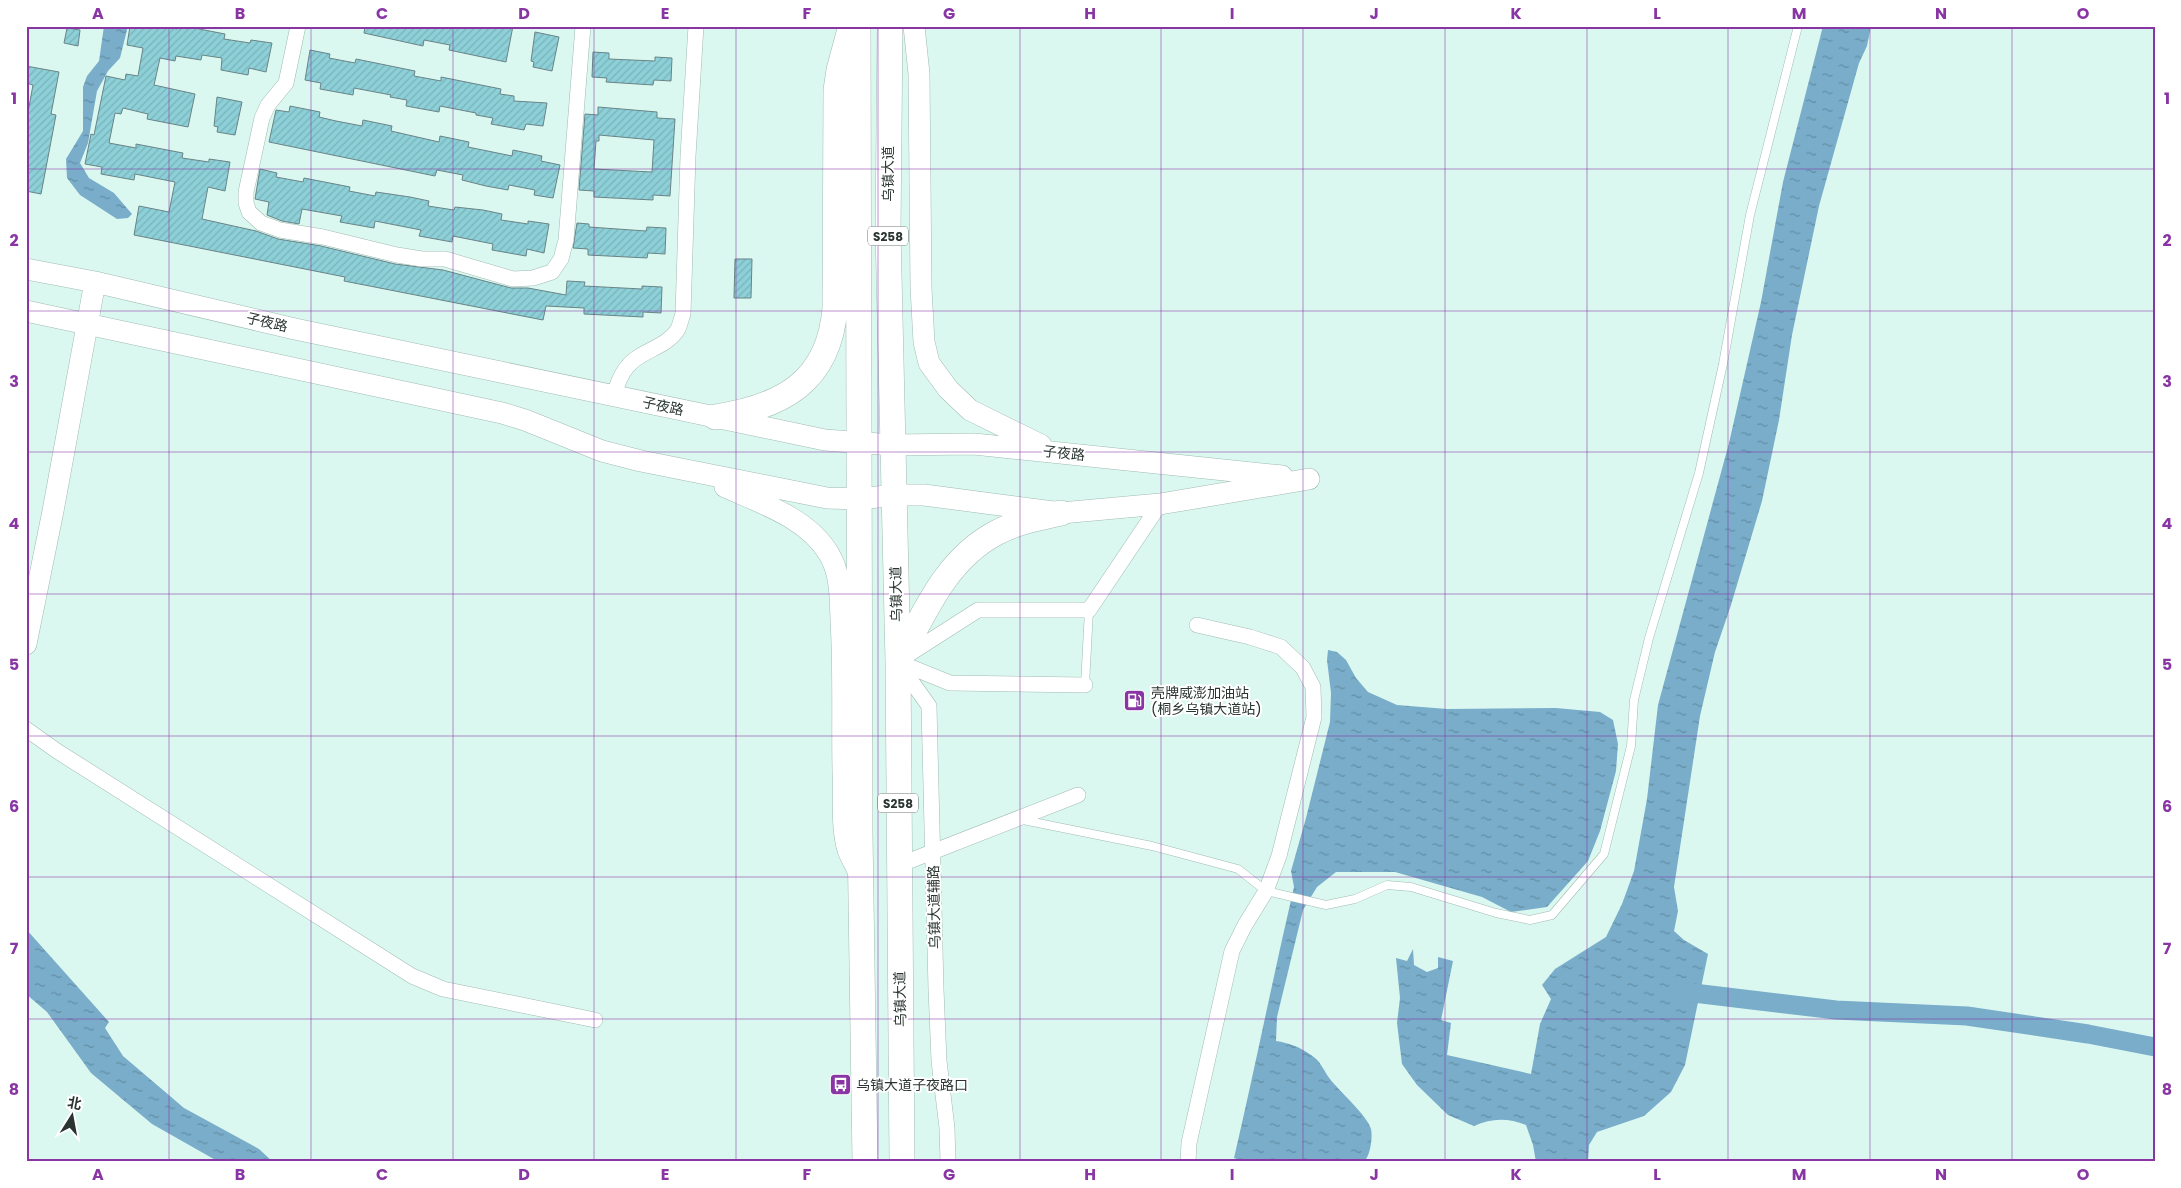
<svg xmlns="http://www.w3.org/2000/svg" width="2181" height="1188" viewBox="0 0 2181 1188" font-family="Poppins,'Noto Sans SC',sans-serif">
<style>
.water{fill:url(#water-ripples)}
.lines{fill:none;stroke-linecap:round;stroke-linejoin:round}
.canal{stroke:#79adca;stroke-width:19}
.building{fill:url(#building-hatch);stroke:#698487;fill-rule:evenodd}
.lane-casing{stroke:#a0bbb3;stroke-width:9}
.street-casing{stroke:#a0bbb3;stroke-width:16}
.secondary-casing{stroke:#a0bbb3;stroke-width:22}
.primary-casing{stroke:#a0bbb3;stroke-width:26}
.lane{stroke:#fff;stroke-width:8}
.street{stroke:#fff;stroke-width:15}
.secondary{stroke:#fff;stroke-width:21}
.primary{stroke:#fff;stroke-width:25}
.grid{fill:none;stroke:#8935a4;stroke-width:1;stroke-opacity:0.55}
.labels{text-anchor:middle;dominant-baseline:central;stroke-width:4;stroke-linejoin:round;paint-order:stroke}
.shield{fill:#fff;stroke:#6a7270;stroke-width:1}
.shield-label{font-size:12px;font-weight:bold;fill:#2a3532}
.street-label{font-size:14px;fill:#2a3532;stroke:#fff}
.poi-label{font-size:14px;fill:#2a3532;stroke:#fff;text-anchor:start}
.neatline{fill:none;stroke:#8935a4;stroke-width:2}
.grid-label{font-size:16px;text-anchor:middle;font-weight:bold;fill:#8935a4}
</style>
<defs>
<pattern id="water-ripples" width="26" height="14" patternUnits="userSpaceOnUse" patternTransform="scale(1.25)"><rect width="26" height="14" fill="#79adca"/><path d="M2 4q2-2 4 0t4 0M15 11q2-2 4 0t4 0" fill="none" stroke="#638ea5"/></pattern>
<pattern id="building-hatch" width="6" height="6" patternUnits="userSpaceOnUse" patternTransform="scale(1.25)"><rect width="6" height="6" fill="#8dd0d8"/><path d="M-1 1l2-2M0 6l6-6M5 7l2-2" fill="none" stroke="#7ab3ba"/></pattern>
</defs>
<rect width="100%" height="100%" fill="#dbf8f0"/>
<path class="water" d="M104 26H128L120 58 108 71 97 91 88 143 80 163 89 178 114 193 132 214 128 218 117 219 80 195 67 178 66 159 83 131V87L87 76 99 61Z
M1823 26H1871L1867 46 1859 63 1819 206 1792 335 1779 420 1762 501 1731 605 1715 652 1700 716 1674 887 1678 911 1674 931 1684 940 1708 954 1685 1065 1671 1092 1644 1116 1597 1132 1589 1145 1588 1162H1536L1533 1145 1526 1125C1508 1118 1492 1118 1474 1126L1448 1115 1417 1085 1402 1064 1397 1023 1400 998 1396 958 1407 961 1413 949 1414 965 1427 972 1438 968V957L1453 961 1441 1020 1451 1023 1447 1055 1531 1074 1540 1024 1551 999 1542 985 1555 969 1606 937 1622 904 1634 871 1647 799 1658 705 1729 443 1761 302 1783 182Z
M1328 650 1337 652 1346 660 1356 678 1368 692 1397 705 1447 709 1556 708 1600 712 1613 720 1618 744 1616 771 1600 831 1588 861 1547 907 1511 912 1482 897 1395 872H1336L1317 887 1303 910 1277 1017 1276 1041C1289 1043 1300 1047 1311 1055 1321 1061 1323 1070 1330 1079 1339 1091 1367 1115 1371 1129 1373 1138 1370 1156 1364 1162H1245L1234 1158C1255 1068 1273 977 1294 887L1291 871 1306 818 1330 722 1331 693 1327 660Z
M26 929 109 1022 105 1028 123 1056 184 1108 259 1149 273 1162H219L152 1124 91 1073 47 1012 26 994Z"/>
<g class="lines">
<path class="canal" d="M1677 991 1836 1010 1967 1016 2088 1034 2155 1047"/>
</g>
<path class="building" d="M130 26H163L177 29V26H184L225 34 224 39 250 43 251 40 272 43 266 72 249 68 248 75 221 70 222 58 202 55 201 60 176 56 175 61 160 58 154 85 195 94 188 127 147 119 148 114 123 108 121 114 115 113 109 143 136 148V144L183 153 182 158 209 162V159L230 162 225 191 208 187 202 219 256 231 278 239 321 246 395 264 443 270 511 288H528L566 295 567 281 585 282 584 286 642 289V286L662 287 661 313 643 312V317L584 314V308L546 306 543 320 344 281 345 277 134 235 139 206 169 212 175 182 135 174 134 180 101 174 102 167 85 164 91 134 94 135 106 76 125 80 126 74 138 76 143 48 127 45Z
M365 26H513L506 62 449 50 450 45 424 40 423 46 364 33Z
M67 28 80 30 78 46 64 43Z
M535 32 559 37 552 71 533 67 534 62 531 61Z
M310 50 330 54 329 58 355 63 356 59 415 71 414 76 441 81V77L501 89 500 94 514 96V101L547 103 543 126 526 124 524 130 491 124 493 118 476 115V113L440 106 439 112 406 106 407 100 390 97 391 95 354 88 353 95 320 89 321 83 305 80Z
M593 52 609 53V59L655 61V57L672 58 671 81 654 80 653 85 606 82 607 78 592 77Z
M26 66 59 72 51 114 56 115 41 194 26 191V123L33 85 26 83Z
M217 97 242 102 235 135 217 132 218 127 214 126Z
M290 106 320 112 319 117 336 121 362 126 363 120 392 126 391 131 439 142 440 136 469 142 468 147 512 156 513 150 542 156 541 161 560 165 553 198 534 195 535 190 509 185 508 190 486 186 462 180 463 175 437 170 435 176 269 142 276 110 289 112Z
M598 107 657 112V118L675 119 670 196 653 195V200L594 197V191L579 190 585 114 598 115ZM599 135 654 140 652 172 594 169 596 141H599Z
M260 169 277 173 276 177 303 182 304 178 350 187 349 191 375 196 376 192 410 197 429 201 428 206 454 210 455 207 483 210 502 214 501 220 528 224V221L549 224 544 253 527 249 526 256 492 250 493 244 453 236 452 242 419 236 421 230 375 221 374 228 340 222 342 216 302 209 299 224 282 221 267 215 269 202 255 199Z
M577 223 589 224V227L646 231 647 227 666 228 665 254 648 253 647 258 588 255V249L573 248Z
M735 259H752L751 298H734Z"/>
<g class="lines">
<defs>
<path id="lane" d="M1085 685 1089 610
M1023 820 1152 846 1238 869 1266 891 1326 905 1355 899 1387 885 1411 887 1496 913 1530 920 1552 915 1604 854 1631 746 1634 700 1649 638 1699 473 1723 364 1750 215 1798 26"/>
<path id="street" d="M298 26 286 83 268 105 262 118 246 192V203L249 212 261 223 280 230 323 237 397 255 422 259H445L513 279 533 278 552 272 561 259 566 240 583 26
M613 396C617 386 620 375 627 367 640 350 667 348 678 329 680 325 681 319 683 314L688 156 696 26
M903 658 978 610H1089L1160 504
M898 662 950 683 1085 685
M899 664 929 706 936 989 939 1061 947 1128 948 1162
M26 729 57 751 412 976 443 989 595 1020
M899 865 1078 795
M1188 1162 1189 1143 1232 951 1245 925 1266 891 1279 856 1314 717 1313 687 1303 668 1281 647 1250 637 1197 625"/>
<path id="secondary" d="M914 26 919 74 921 288 924 342 929 363 948 389 970 410 1041 445
M26 269 95 282 295 329 825 440 893 445 974 444 1282 476
M26 311 502 413 525 420 602 451 641 461 827 498 860 499 895 495H924L1061 513 1160 504 1309 479
M725 487C761 503 808 518 829 554 841 574 840 597 841 620 844 670 842 721 843 771 844 796 841 827 848 850 851 858 855 864 858 871
M26 644 53 511 95 282"/>
<path id="primary" d="M858 26 860 833 865 1162
M890 26 888 231 898 662 902 1162
M715 417C782 407 829 382 835 308L836 90 839 70 849 33
M898 662C924 614 945 560 996 533 1016 522 1039 518 1061 513"/>
</defs>
<use href="#lane" class="lane-casing"/>
<use href="#street" class="street-casing"/>
<use href="#secondary" class="secondary-casing"/>
<use href="#primary" class="primary-casing"/>
<use href="#lane" class="lane"/>
<use href="#street" class="street"/>
<use href="#secondary" class="secondary"/>
<use href="#primary" class="primary"/>
</g>
<path class="grid" d="M169 26V1162M311 26V1162M453 26V1162M594 26V1162M736 26V1162M878 26V1162M1020 26V1162M1161 26V1162M1303 26V1162M1445 26V1162M1587 26V1162M1728 26V1162M1870 26V1162M2012 26V1162M26 169H2155M26 311H2155M26 452H2155M26 594H2155M26 736H2155M26 877H2155M26 1019H2155"/>
<defs>
<symbol id="fuel-square" viewBox="-11 -11 22 22"><rect x="-9" y="-9" width="18" height="18" rx="4" fill="#8935a4" stroke="#fff"/><path d="M-5.5-6h7V0h2V4h1.3V-2.5L3-4.5l.8-.8L6-3V5H2.5V1h-1V6h-7ZM-4.2-4.7v3.2H.2V-4.7Z" fill="#fff"/></symbol>
<symbol id="bus-square" viewBox="-11 -11 22 22"><rect x="-9" y="-9" width="18" height="18" rx="4" fill="#8935a4" stroke="#fff"/><path d="M-5-6H5V4H4V6H2V4H-2V6H-4V4H-5ZM-3.5-4V0h7V-4ZM-3.5 1.2v1.5H-2V1.2ZM2 1.2v1.5H3.5V1.2Z" fill="#fff"/></symbol>
</defs>
<g fill-rule="evenodd">
<use href="#fuel-square" x="1122" y="688" width="25" height="25"/>
<use href="#bus-square" x="828" y="1072" width="25" height="25"/>
</g>
<g class="labels">
<g class="shield">
<rect x="868" y="226.5" width="40" height="19" rx="4"/>
<rect x="878" y="793.5" width="40" height="19" rx="4"/>
</g>
<g class="shield-label">
<text x="888" y="236">S258</text>
<text x="898" y="803">S258</text>
</g>
<g class="street-label">
<text transform="translate(888 174) rotate(-90)">乌镇大道</text>
<text transform="translate(267 322) rotate(13)">子夜路</text>
<text transform="translate(663 406) rotate(12)">子夜路</text>
<text transform="translate(1064 453) rotate(6)">子夜路</text>
<text transform="translate(896 594) rotate(-91)">乌镇大道</text>
<text transform="translate(934 907) rotate(-91)">乌镇大道辅路</text>
<text transform="translate(900 999) rotate(-91)">乌镇大道</text>
</g>
<g class="poi-label">
<text x="1151" y="693">壳牌威澎加油站<tspan x="1151" dy="16">(桐乡乌镇大道站)</tspan></text>
<text x="856" y="1085">乌镇大道子夜路口</text>
</g>
</g>
<rect width="2181" height="1188" fill="none" stroke="#ffffff" stroke-width="55"/>
<g transform="translate(72 1116) rotate(11)" stroke="#ffffff" stroke-width="4" paint-order="stroke">
<path d="M0-4L9 19L0 12L-9 19Z" fill="#2a3532"/>
<text y="-8" font-size="14" font-weight="bold" text-anchor="middle" fill="#2a3532">北</text>
</g>
<rect x="28" y="28" width="2126" height="1132" class="neatline"/>
<g class="grid-label">
<text x="98" y="19">A</text>
<text x="240" y="19">B</text>
<text x="382" y="19">C</text>
<text x="524" y="19">D</text>
<text x="665" y="19">E</text>
<text x="807" y="19">F</text>
<text x="949" y="19">G</text>
<text x="1090" y="19">H</text>
<text x="1232" y="19">I</text>
<text x="1374" y="19">J</text>
<text x="1516" y="19">K</text>
<text x="1657" y="19">L</text>
<text x="1799" y="19">M</text>
<text x="1941" y="19">N</text>
<text x="2083" y="19">O</text>
<text x="14" y="104">1</text>
<text x="2167" y="104">1</text>
<text x="14" y="246">2</text>
<text x="2167" y="246">2</text>
<text x="14" y="387">3</text>
<text x="2167" y="387">3</text>
<text x="14" y="529">4</text>
<text x="2167" y="529">4</text>
<text x="14" y="670">5</text>
<text x="2167" y="670">5</text>
<text x="14" y="812">6</text>
<text x="2167" y="812">6</text>
<text x="14" y="954">7</text>
<text x="2167" y="954">7</text>
<text x="14" y="1095">8</text>
<text x="2167" y="1095">8</text>
<text x="98" y="1180">A</text>
<text x="240" y="1180">B</text>
<text x="382" y="1180">C</text>
<text x="524" y="1180">D</text>
<text x="665" y="1180">E</text>
<text x="807" y="1180">F</text>
<text x="949" y="1180">G</text>
<text x="1090" y="1180">H</text>
<text x="1232" y="1180">I</text>
<text x="1374" y="1180">J</text>
<text x="1516" y="1180">K</text>
<text x="1657" y="1180">L</text>
<text x="1799" y="1180">M</text>
<text x="1941" y="1180">N</text>
<text x="2083" y="1180">O</text>
</g>
</svg>
